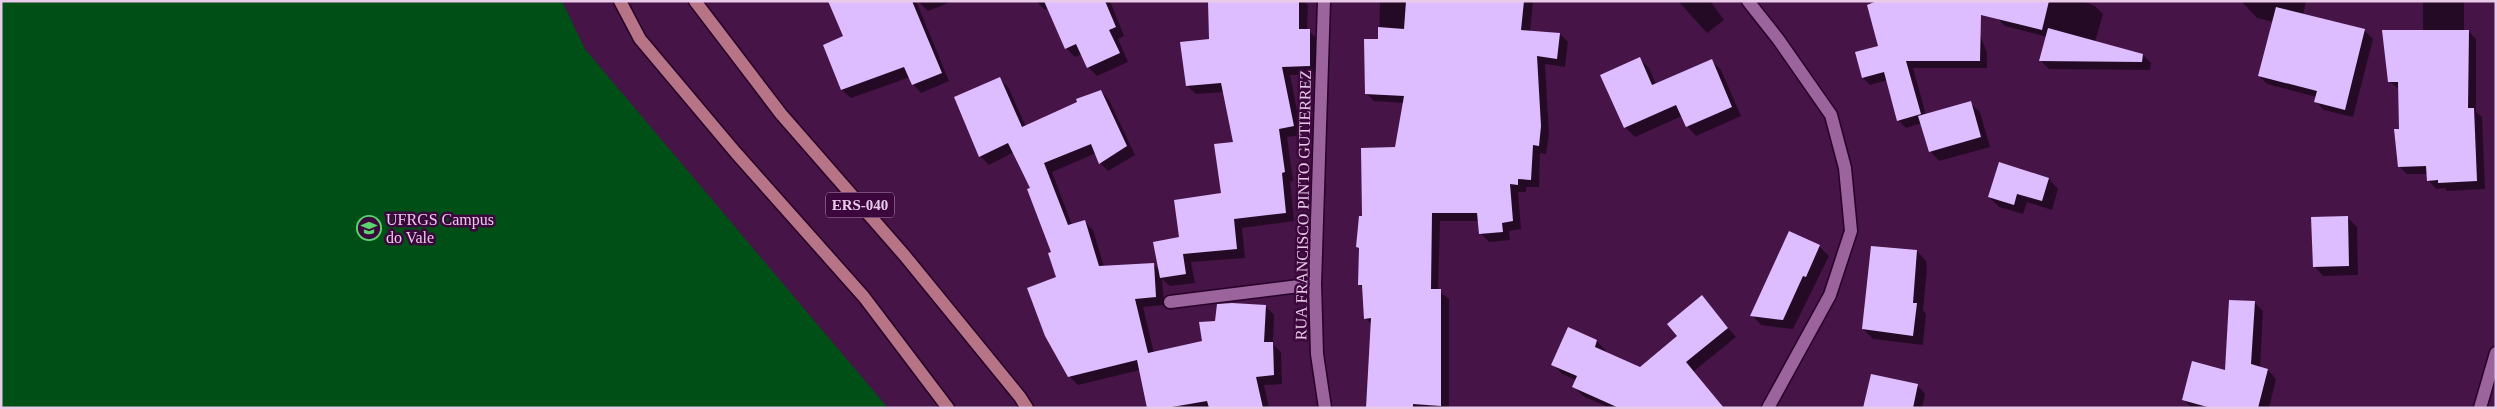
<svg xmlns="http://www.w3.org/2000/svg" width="2497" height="409" viewBox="0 0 2497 409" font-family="Georgia,serif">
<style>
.green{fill:#004f17}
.shadow{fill:#0007}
.building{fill:#ddbdff}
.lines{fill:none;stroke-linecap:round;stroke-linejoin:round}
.minor-casing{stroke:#270228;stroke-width:15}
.major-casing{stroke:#270228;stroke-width:15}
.minor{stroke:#9c649c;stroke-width:12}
.major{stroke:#b77486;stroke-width:12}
.labels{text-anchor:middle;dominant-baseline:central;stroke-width:5;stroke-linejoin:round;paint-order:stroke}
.shield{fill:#3b073c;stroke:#b590b5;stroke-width:1}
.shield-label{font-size:15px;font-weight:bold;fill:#e9cbe9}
.street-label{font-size:16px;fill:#e9cbe9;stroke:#3b073c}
.poi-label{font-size:16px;fill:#e9cbe9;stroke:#3b073c;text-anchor:start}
</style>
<rect width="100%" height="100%" fill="#461447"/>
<path class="green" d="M1 1H562L585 49 888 408H1Z"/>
<path class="shadow" d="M871 1H916L949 81 921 93 913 84 910 77 851 98 842 90 824 45 844 37Z
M918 1H953L928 11Z
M1036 1H1110L1124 36 1118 39 1128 62 1097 76 1088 67 1082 54 1075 57 1066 48 1049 8 1045 10Z
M1210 1H1304L1308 5 1307 30 1318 39V75H1290L1302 135 1287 137 1293 181H1290L1294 221 1242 228 1245 258 1191 262 1195 283 1170 286 1162 279 1164 305 1143 307 1154 353 1204 342 1216 322 1265 306 1274 315 1273 344 1281 352 1282 384 1264 385 1269 408H1148L1140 370 1078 385 1069 376 1053 252 1032 189 1014 152 989 165 980 156 1000 79 1008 87 1026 127 1101 91 1109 100 1135 155 1108 171 1100 163 1096 153 1052 172 1072 225 1084 221 1093 230 1104 267 1153 264 1160 271 1181 238 1222 194 1235 143 1224 92 1196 94 1187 86 1210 40Z
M1380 1H1533L1530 32 1560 34 1568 42 1565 67 1545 64 1549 135 1546 154 1540 153 1539 187H1526V192H1518L1521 229 1509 231 1510 240 1489 242 1480 233 1479 221H1440L1438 290 1449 299V408H1370L1372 325 1365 318 1364 289 1359 284 1360 250 1357 247 1364 217 1396 148 1404 103 1374 101 1366 93 1379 40Z
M1678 1H1710L1724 20 1707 33Z
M1967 1 1987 53V68H1913L1926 115 1970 103 1980 112 1990 147 1939 161 1930 151 1922 123 1906 128 1898 120 1888 80 1870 85 1863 78 1879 47Z
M2001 1H2082L2095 6 2103 14 2095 42 2143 55 2151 63 2150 70 2049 69 2041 61 2047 37 2005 26 1997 18Z
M2241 1H2306L2303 15 2364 30 2373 39 2353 117 2324 110 2316 102 2317 97 2267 84 2259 76 2274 22 2257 18Z
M2423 1H2464V31H2468L2476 39V112L2482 117 2485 189 2447 191 2445 188 2436 189 2428 180V174H2407L2399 166 2396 130H2400L2399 89 2389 81 2423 31Z
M1639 58 1649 68 1656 84 1712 61 1721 70 1741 116 1696 136 1687 126 1682 116 1635 137 1625 127Z
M2049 179 2058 189 2052 210 2027 202 2023 214 1999 207 1989 197Z
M2347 217 2357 227 2358 275 2323 276 2314 266Z
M1819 246 1829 256 1793 329 1761 325 1752 315Z
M1917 251 1926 261 1927 269 1923 310 1926 314 1923 345 1873 339 1863 329Z
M1702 297 1736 337 1694 371 1724 408H1610L1583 396 1573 386 1576 380 1562 374 1553 364 1569 329 1597 341 1606 351 1605 353 1640 368 1678 336Z
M2254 302 2263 311 2260 368 2268 370 2276 379 2269 408H2192L2183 399 2226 372Z
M1917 385 1925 394 1922 408H1865Z"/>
<path class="building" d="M828 1H912L942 73 912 85 904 67 841 90 823 45 843 36Z
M1044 1H1105L1116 27 1109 30 1120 53 1087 68 1076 44 1065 49Z
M1208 1H1299V29H1310V66L1282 67 1294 126 1279 129 1285 172 1282 173 1286 213 1234 219 1237 249 1183 254 1186 274 1160 278 1153 242 1179 237 1174 200 1221 193 1214 144 1233 142 1221 83 1186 86 1180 42 1209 39Z
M1406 1H1524L1521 30 1560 33 1557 59 1537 56 1541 126 1539 146 1533 145 1531 180 1518 179V185L1510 184 1513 221 1502 223 1503 232 1479 234 1477 213H1432L1431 289H1441V406L1413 404V408H1366L1371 318 1364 319 1362 285H1358L1359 248 1356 247 1359 216H1362L1361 148 1395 147 1404 96 1365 94 1364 39H1378V27L1404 29Z
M1877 1H2049L2042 30 1981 15 1980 61H1906L1921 114 1897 121 1884 72 1862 78 1855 52 1878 46 1867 5Z
M2276 7 2365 29 2345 110 2314 102 2317 91 2258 76Z
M2048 28 2143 54 2142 62 2039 61Z
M2382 30H2469L2468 108H2474L2477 181 2438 183V180L2427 181 2426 166 2398 167 2394 129H2399L2398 82H2388Z
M1640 57 1652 85 1712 59 1732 107 1686 127 1676 105 1624 128 1600 75Z
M1000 77 1022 127 1077 102 1076 99 1101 90 1127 146 1099 164 1091 144 1044 163 1068 225 1085 220 1099 266 1154 263 1156 297 1135 299 1148 353 1202 341 1199 322 1215 321 1217 304 1232 303 1266 305 1264 342H1273L1274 375 1256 377 1263 408H1209L1207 401 1166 408H1147L1137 360 1068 377 1045 336 1027 288 1056 277 1048 253 1051 252 1027 189 1030 188 1008 143 979 157 954 97Z
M1971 101 1981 137 1929 152 1918 116Z
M1999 162 2049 178 2042 201 2017 194 2014 205 1988 197Z
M2348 216 2349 266 2313 267 2311 217Z
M1789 231 1820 245 1806 277 1803 276 1783 320 1750 316Z
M1871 246 1917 250 1913 303H1917L1913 336 1862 329Z
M1702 295 1728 328 1686 362 1724 408H1619L1572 387 1577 376 1551 365 1568 327 1597 340 1595 347 1640 367 1677 336 1667 324Z
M2229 300 2255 301 2251 364 2268 369 2258 408H2211L2182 400 2192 361 2225 370Z
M1871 374 1918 384 1913 408H1863Z"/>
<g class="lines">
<defs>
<path id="minor" d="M1324 1 1315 284 1317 354 1325 408
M1748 1 1778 39 1831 115 1845 168 1851 231 1830 295 1768 408
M1170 302 1315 284
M2480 408 2496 353"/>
<path id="major" d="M620 1 640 39 736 153 864 297 948 408
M695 1 781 114 905 256 1020 397 1027 408"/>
</defs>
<use href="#minor" class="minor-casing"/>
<use href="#major" class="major-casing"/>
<use href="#minor" class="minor"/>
<use href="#major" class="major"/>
</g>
<defs>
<symbol id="university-ring" viewBox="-11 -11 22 22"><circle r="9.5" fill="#3b073c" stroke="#5ad56e" stroke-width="1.5"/><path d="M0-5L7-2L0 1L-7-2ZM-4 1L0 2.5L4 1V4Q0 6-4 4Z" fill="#5ad56e"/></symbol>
</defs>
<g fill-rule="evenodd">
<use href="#university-ring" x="355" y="214" width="28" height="28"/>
</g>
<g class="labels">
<rect class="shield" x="826" y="192.5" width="68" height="25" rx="4"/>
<g class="shield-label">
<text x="860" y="205">ERS-040</text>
</g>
<g class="street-label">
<text transform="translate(1303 205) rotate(-89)">RUA FRANCISCO PINTO GUTIERREZ</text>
</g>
<g class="poi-label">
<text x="386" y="219">UFRGS Campus<tspan x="386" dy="18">do Vale</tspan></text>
</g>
</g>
<rect width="2497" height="409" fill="none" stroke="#e9cbe9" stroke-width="5"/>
</svg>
